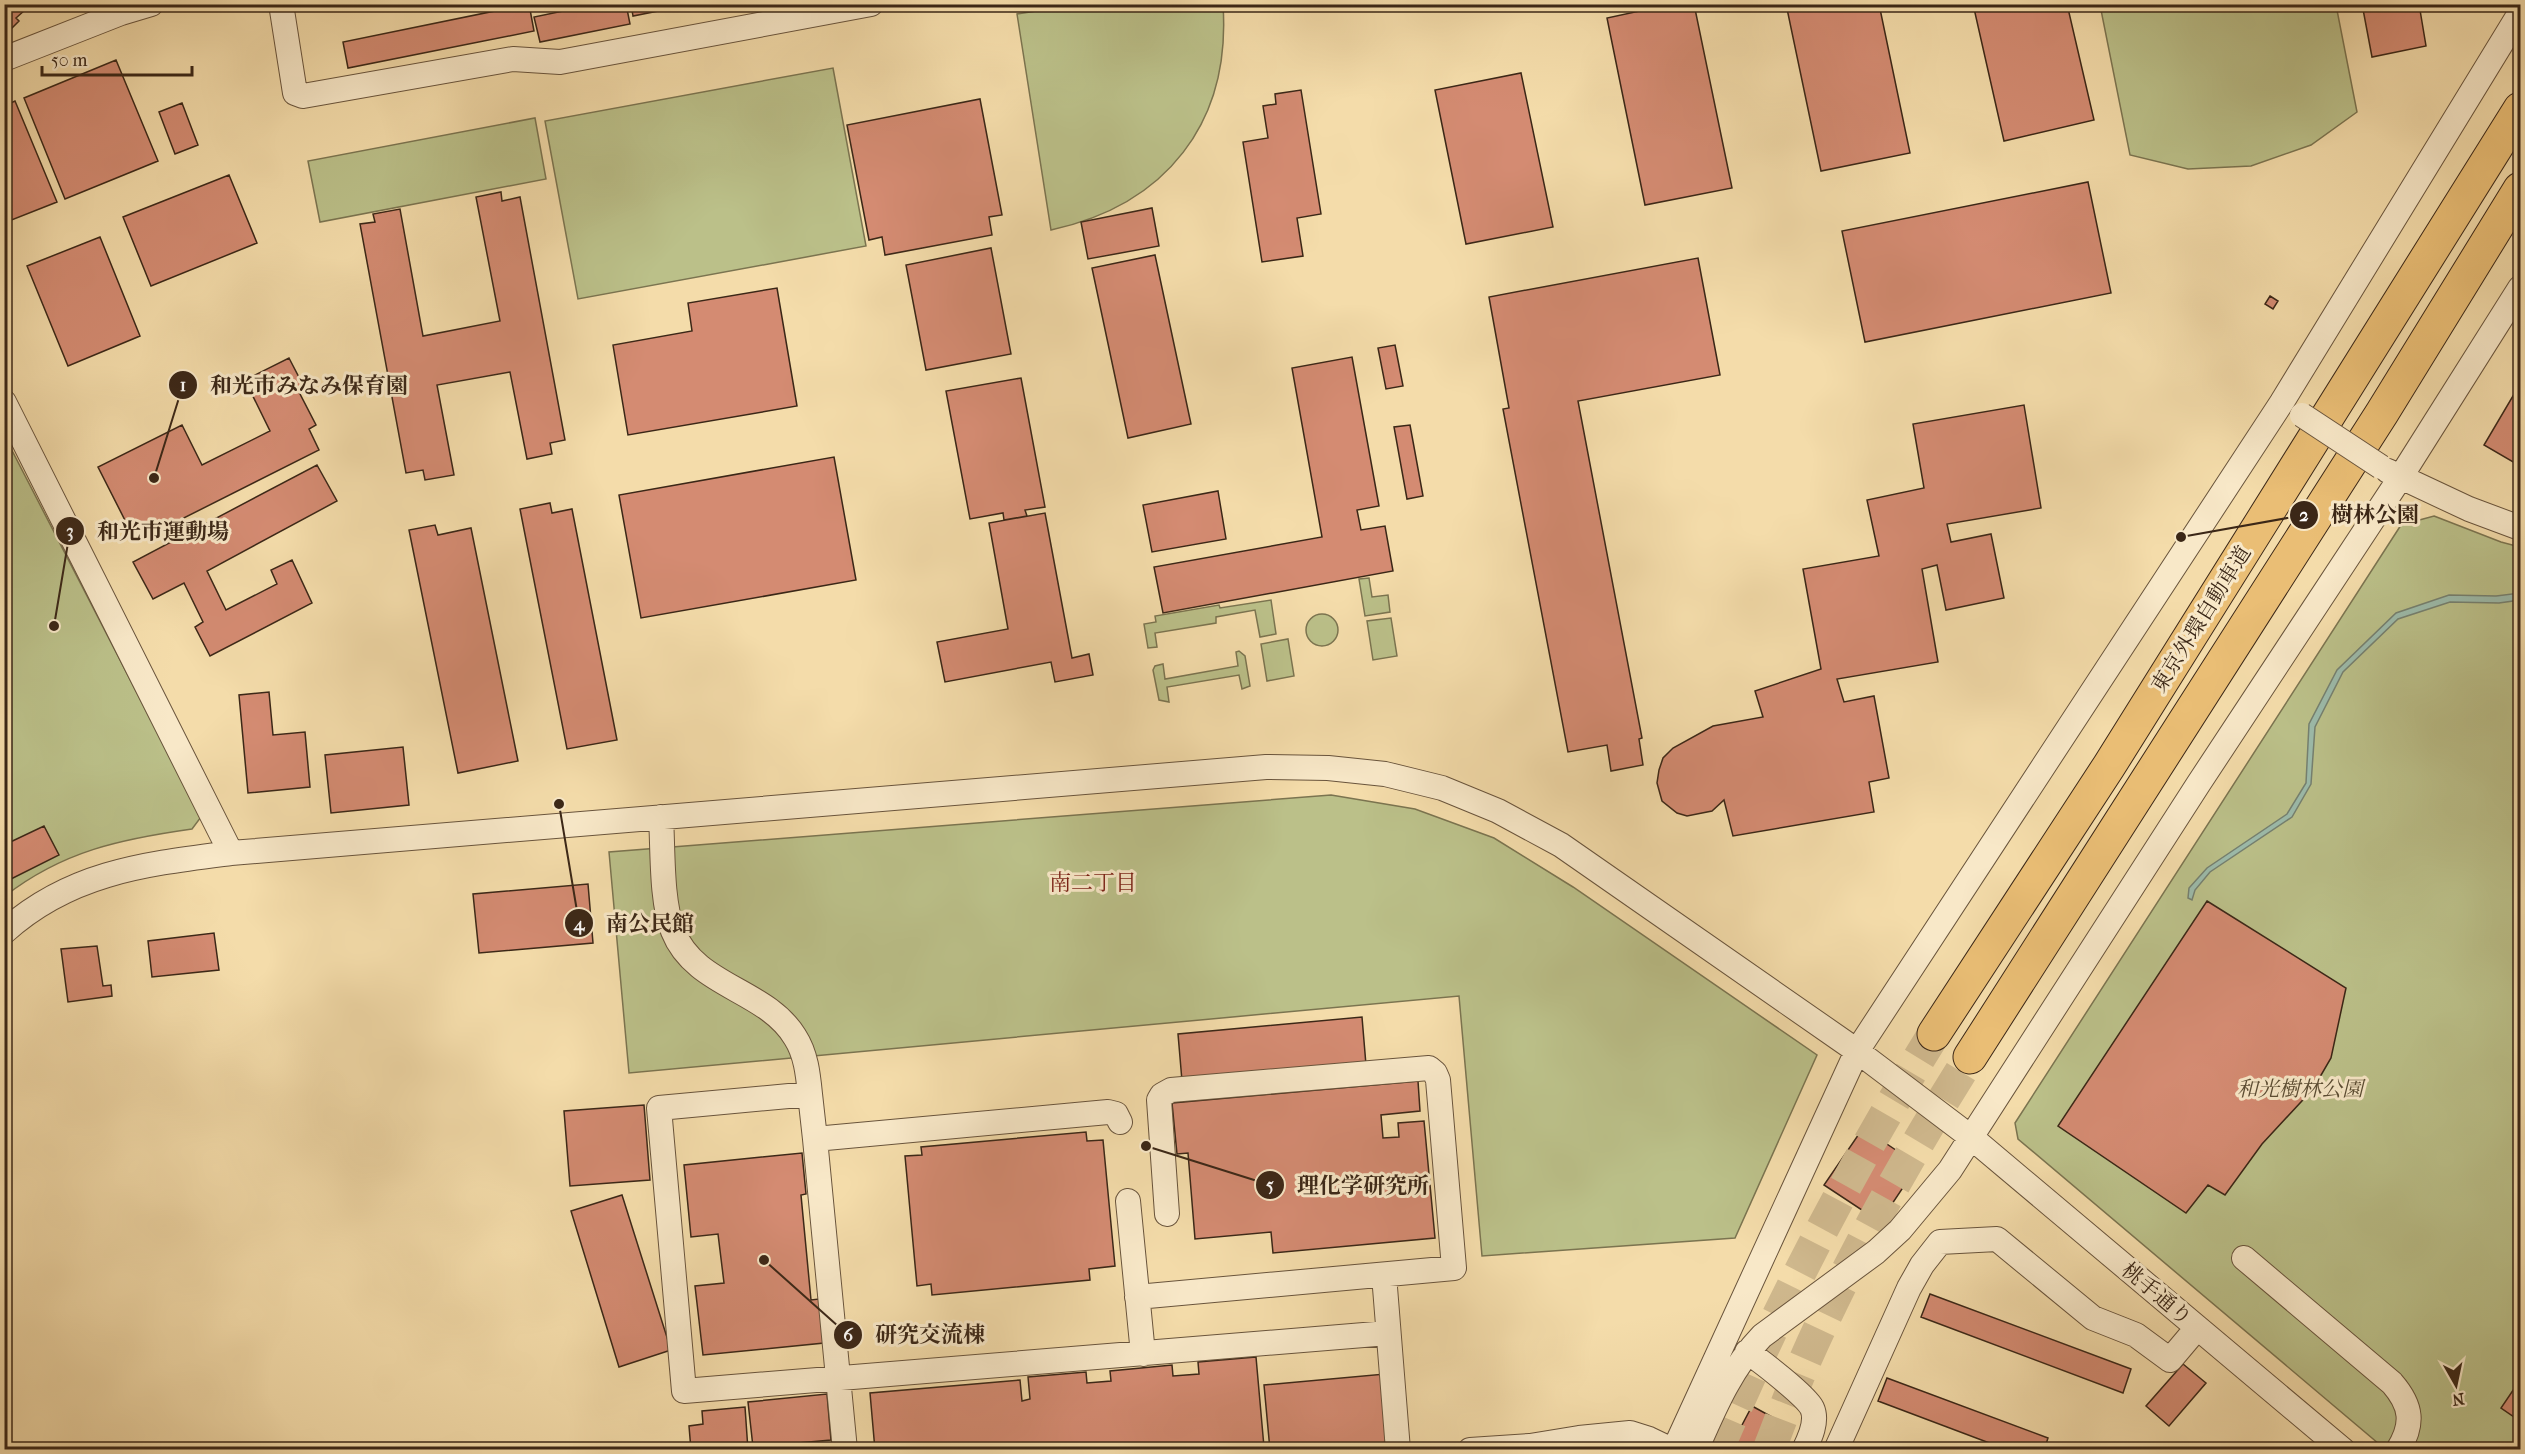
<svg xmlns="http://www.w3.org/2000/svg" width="2525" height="1454" viewBox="0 0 2525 1454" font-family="'IM FELL French Canon','Noto Serif JP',serif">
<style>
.green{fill:#bbc089;stroke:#7b7450;stroke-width:1.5}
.water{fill:#9cbbab;stroke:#758070;stroke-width:1.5}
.building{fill:#d48b72;stroke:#3b2717;stroke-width:1.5}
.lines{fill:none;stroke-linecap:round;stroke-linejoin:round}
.highway-tunnel{stroke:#cfb88d;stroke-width:33;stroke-dasharray:33 16;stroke-linecap:butt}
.minor-casing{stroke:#69543c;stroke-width:26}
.highway-casing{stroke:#3b2717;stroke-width:35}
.minor{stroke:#f8e8c8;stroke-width:24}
.highway{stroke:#eabe75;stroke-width:33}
.minor-bridge-casing{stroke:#69543c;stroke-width:26;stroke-linecap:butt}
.minor-bridge{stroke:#f8e8c8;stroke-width:24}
.labels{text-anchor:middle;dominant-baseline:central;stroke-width:6;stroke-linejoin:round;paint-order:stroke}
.street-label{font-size:21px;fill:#3b2717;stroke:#f8e8c8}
.park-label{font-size:21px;font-style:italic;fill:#5b4d34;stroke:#f8e8c8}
.neighbourhood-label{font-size:22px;fill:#7a1f14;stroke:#f8e8c8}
.leader{fill:none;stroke:#3b2717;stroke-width:2}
.callout-dot{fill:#3b2717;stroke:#f8e8c8;stroke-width:2}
.mark-label{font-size:18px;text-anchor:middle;font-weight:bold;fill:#fff}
.callout-label{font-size:22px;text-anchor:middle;font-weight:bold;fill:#3b2717;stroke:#f8e8c8;stroke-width:6;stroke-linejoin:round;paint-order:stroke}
</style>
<rect width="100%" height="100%" fill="#f4dcaa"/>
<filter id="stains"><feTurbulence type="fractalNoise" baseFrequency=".00333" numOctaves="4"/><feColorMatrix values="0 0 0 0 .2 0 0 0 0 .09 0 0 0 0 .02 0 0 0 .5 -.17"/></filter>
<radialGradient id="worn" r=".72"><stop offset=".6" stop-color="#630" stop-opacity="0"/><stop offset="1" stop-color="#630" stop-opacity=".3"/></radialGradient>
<path class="green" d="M1075 5H1223C1231 123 1166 205 1051 230L1017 14Z
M2100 5H2336L2357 112 2311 145 2251 166 2188 169 2130 155Z
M833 68 866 246 578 299 545 121Z
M535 118 546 179 320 222 308 161Z
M4 435 201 817 192 829C121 839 63 851 5 896Z
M2434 516 2501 542 2520 547V1449H2385L2018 1139 2015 1123 2401 525Z
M1369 578 1372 597 1388 595 1390 612 1365 616 1359 579Z
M1271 600 1276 634 1260 637 1255 610 1216 617V623L1155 633 1157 647 1148 648 1144 624 1156 622 1155 616 1219 605 1220 608Z
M1306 630a16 16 0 1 1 32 0a16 16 0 1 1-32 0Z
M1391 618 1397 656 1373 660 1367 621Z
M1288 639 1294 676 1267 681 1261 644Z
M1239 651 1245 656 1250 686 1242 689 1239 675 1167 687 1169 702 1159 700 1153 670 1155 666 1163 664 1165 679 1238 666 1236 652Z
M1331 795 1415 809 1494 838 1573 887 1817 1055 1735 1238 1482 1256 1459 996 629 1073 609 852Z"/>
<path class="water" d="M2520 593V600L2499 603 2450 602 2398 619 2343 672 2315 727 2311 784 2292 817 2210 872 2195 890 2192 900 2188 898 2189 888 2207 868 2287 814 2306 783 2309 724 2337 670 2396 613 2449 595 2496 596Z"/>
<path class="building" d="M4 4H20L25 10 16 18 19 21 4 36Z
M529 4 534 31 348 68 343 42Z
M597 4H626L630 24 540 42 534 17Z
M631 4H693L633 16Z
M1672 4H1694L1732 188 1645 205 1607 18Z
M1786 4H1879L1910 153 1821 171Z
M1973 4H2067L2094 120 2004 141Z
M2362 4H2419L2426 46 2372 57Z
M116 60 158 161 65 199 24 98Z
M1521 73 1553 227 1466 244 1435 90Z
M1301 90 1321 214 1297 218 1303 256 1262 262 1243 142 1268 138 1263 106 1276 104 1275 94Z
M980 99 1002 215 989 217 992 235 885 255 882 237 869 240 847 125Z
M15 101 57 202 4 223V106Z
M182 103 198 145 175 154 159 112Z
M229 175 257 243 151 286 123 217Z
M2088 182 2111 293 1865 342 1842 231Z
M501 192 502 201 520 197 565 440 550 443 552 454 527 459 510 372 437 385 454 475 425 480 423 470 406 473 360 224 375 222 373 214 400 209 423 336 500 321 476 197Z
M1152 208 1159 246 1088 259 1081 222Z
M100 237 140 336 68 366 27 266Z
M991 248 1011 354 926 370 906 265Z
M1155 255 1191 424 1128 438 1092 268Z
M1698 258 1720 375 1578 401 1642 738 1639 739 1643 765 1611 771 1607 745 1568 752 1503 409 1509 408 1489 297Z
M777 288 797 406 628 435 613 345 692 331 688 303Z
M2270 296 2278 301 2273 309 2265 304Z
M1395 345 1403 386 1386 389 1378 348Z
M1352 357 1379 506 1357 510 1361 530 1385 526 1393 571 1163 613 1154 567 1322 537 1292 368Z
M289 358 304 387 298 390 316 425 309 429 319 450 136 542 98 467 182 425 202 465 270 431 245 380Z
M1021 378 1045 507 1025 510 1027 516 1004 520 1003 513 970 519 946 391Z
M2520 384V466L2484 445Z
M2024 405 2041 508 1947 524 1951 542 1991 534 2004 598 1946 610 1937 565 1922 569 1938 662 1837 679 1844 702 1874 696 1889 778 1869 782 1874 812 1733 836 1724 800 1712 811 1687 816 1677 813 1662 801 1657 783 1659 770 1663 758 1673 748 1713 726 1763 717 1755 691 1821 669 1803 569 1879 556 1867 500 1924 488 1913 424Z
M1410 425 1423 496 1407 499 1394 427Z
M834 457 856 580 641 618 619 495Z
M317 465 337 501 207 571 226 610 277 584 271 570 292 560 312 603 210 656 195 627 203 622 184 583 153 599 133 562Z
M1218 491 1226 539 1152 552 1143 505Z
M550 503 552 513 572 509 617 740 567 749 520 509Z
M1045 513 1072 658 1089 654 1093 675 1055 682 1051 662 945 682 937 642 1008 629 989 523Z
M435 525 438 535 471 528 518 761 458 773 409 530Z
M269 692 273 735 305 732 310 787 248 793 239 695Z
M403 747 409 805 331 813 325 755Z
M44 826 59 855 5 882 4 845Z
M588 884 593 943 479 953 473 894Z
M2207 901 2346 988 2331 1058 2313 1089 2262 1144 2225 1195 2208 1185 2186 1213 2058 1126Z
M214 933 219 970 152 977 148 941Z
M97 946 103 986 111 985 112 996 68 1002 61 949Z
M1362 1017 1366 1065 1182 1081 1178 1034Z
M1418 1081 1420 1111 1381 1115 1383 1138 1399 1137 1398 1123 1424 1121 1435 1238 1273 1253 1271 1232 1195 1239 1188 1153 1177 1154 1172 1103Z
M644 1105 650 1180 570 1186 564 1111Z
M1863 1128 1918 1165 1880 1222 1824 1185Z
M1086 1132 1087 1141 1103 1140 1115 1266 1089 1269 1090 1280 932 1295 931 1284 917 1286 905 1156 922 1155 921 1147Z
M802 1153 806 1194 801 1195 811 1300 819 1299 824 1343 703 1355 695 1286 724 1283 718 1234 691 1237 684 1165Z
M622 1195 671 1350 619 1367 571 1211Z
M1930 1294 2131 1369 2123 1393 1921 1317Z
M1256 1357 1264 1447 1236 1450H875L870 1393 1020 1380 1022 1401 1030 1399 1028 1377 1086 1372 1087 1383 1111 1381 1110 1371 1172 1365 1173 1376 1199 1374 1198 1362Z
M2183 1364 2206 1383 2169 1426 2146 1406Z
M1385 1374 1391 1442 1304 1450H1270L1264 1385Z
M1887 1378 2048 1438 2044 1450H2008L1878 1401Z
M2520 1380V1421L2501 1408Z
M827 1394 831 1440 753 1447 748 1402Z
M1752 1406 1790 1427 1778 1450H1737L1731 1446Z
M745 1407 748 1450H691L689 1426 703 1424 702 1411Z"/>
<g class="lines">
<path class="highway-tunnel" d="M1717 1450C1779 1305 1851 1168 1934 1034
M1769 1450C1780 1421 1791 1393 1803 1365 1850 1258 1908 1156 1970 1057"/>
<defs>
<path id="minor" d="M281 4 295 93 303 96 513 59 560 62 871 4
M4 59 121 13 151 4
M4 402 231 853
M2388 471 2469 509 2520 528
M661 817C663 849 661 902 673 931 695 987 766 989 795 1037 806 1054 808 1074 810 1094
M4 932C70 872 146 864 231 853L1266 767 1328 768 1385 774 1442 788 1498 811 1561 845 1857 1051 1972 1138 2343 1450
M815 1139 1108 1112 1116 1114 1120 1122
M1128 1201 1143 1354
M2244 1258 2392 1383C2412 1406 2414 1424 2398 1450
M1384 1275 1398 1450
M1137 1297 1454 1268 1438 1080 1435 1073 1429 1068 1171 1090 1162 1095 1159 1100 1167 1214
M1747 1352C1760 1360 1806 1396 1812 1408 1818 1421 1810 1438 1804 1450
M845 1450C835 1346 825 1243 815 1139L810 1094 659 1108 684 1391 1388 1333
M1470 1450 1530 1446 1579 1438 1630 1433 1649 1439 1672 1450
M1674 1450 1857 1051 2282 402 2520 13
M1696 1450C1714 1409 1731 1368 1762 1336L1876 1252 1900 1230 1950 1170 2199 783 2400 478 2520 288
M1836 1450 1909 1288 1922 1265 1940 1242 1997 1239 2093 1318 2136 1335 2170 1360 2197 1328"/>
<path id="highway" d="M1934 1034 2109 766 2520 109
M1970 1057 2382 413 2520 189"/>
</defs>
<use href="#minor" class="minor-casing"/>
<use href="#highway" class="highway-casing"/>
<use href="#minor" class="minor"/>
<use href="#highway" class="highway"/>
<defs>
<path id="minor-bridge" d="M2302 415 2381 467"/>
</defs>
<use href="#minor-bridge" class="minor-bridge-casing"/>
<use href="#minor-bridge" class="minor-bridge"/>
</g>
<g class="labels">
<g class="street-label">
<text transform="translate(2201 619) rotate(-58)">東京外環自動車道</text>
<text transform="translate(2157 1294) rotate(40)">桃手通り</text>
</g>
<g class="park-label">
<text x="2300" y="1089">和光樹林公園</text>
</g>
<g class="neighbourhood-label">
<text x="1093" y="883">南二丁目</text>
</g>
</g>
<path class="leader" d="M154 478L183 385M2181 537L2304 515M54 626L70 531M559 804L579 923M1146 1146L1270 1185M764 1260L848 1335"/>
<g class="callout-dot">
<circle cx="154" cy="478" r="6"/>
<circle cx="2181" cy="537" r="6"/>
<circle cx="54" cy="626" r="6"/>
<circle cx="559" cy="804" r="6"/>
<circle cx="1146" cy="1146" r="6"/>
<circle cx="764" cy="1260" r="6"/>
<circle cx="183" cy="385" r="15"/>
<circle cx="2304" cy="515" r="15"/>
<circle cx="70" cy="531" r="15"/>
<circle cx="579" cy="923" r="15"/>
<circle cx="1270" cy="1185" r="15"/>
<circle cx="848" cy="1335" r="15"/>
</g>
<g class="mark-label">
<text x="183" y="391">1</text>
<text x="2304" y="521">2</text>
<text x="70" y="537">3</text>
<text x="579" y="930">4</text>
<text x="1270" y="1191">5</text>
<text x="848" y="1341">6</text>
</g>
<g class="callout-label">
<text x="309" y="393">和光市みなみ保育園</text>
<text x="2375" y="522">樹林公園</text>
<text x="163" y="539">和光市運動場</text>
<text x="650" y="931">南公民館</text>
<text x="1363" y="1193">理化学研究所</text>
<text x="930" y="1342">研究交流棟</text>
</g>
<rect width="2525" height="1454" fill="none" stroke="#f4dcaa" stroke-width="24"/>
<rect x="6" y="6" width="2513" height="1442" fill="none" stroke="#3b2717" stroke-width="3"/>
<rect x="12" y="12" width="2501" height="1430" fill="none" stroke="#3b2717" stroke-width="1.5"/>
<g transform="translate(2456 1385) rotate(171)" stroke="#f8e8c8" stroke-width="4.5" paint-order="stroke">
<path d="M0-4.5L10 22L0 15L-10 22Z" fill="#3b2717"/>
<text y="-9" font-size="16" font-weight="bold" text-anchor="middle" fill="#3b2717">N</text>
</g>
<path d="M42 66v9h150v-9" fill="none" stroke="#3b2717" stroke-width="3"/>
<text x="51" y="66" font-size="18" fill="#3b2717" stroke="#f8e8c8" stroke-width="4.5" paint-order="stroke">50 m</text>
<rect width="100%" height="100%" filter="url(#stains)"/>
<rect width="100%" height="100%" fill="url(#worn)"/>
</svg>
